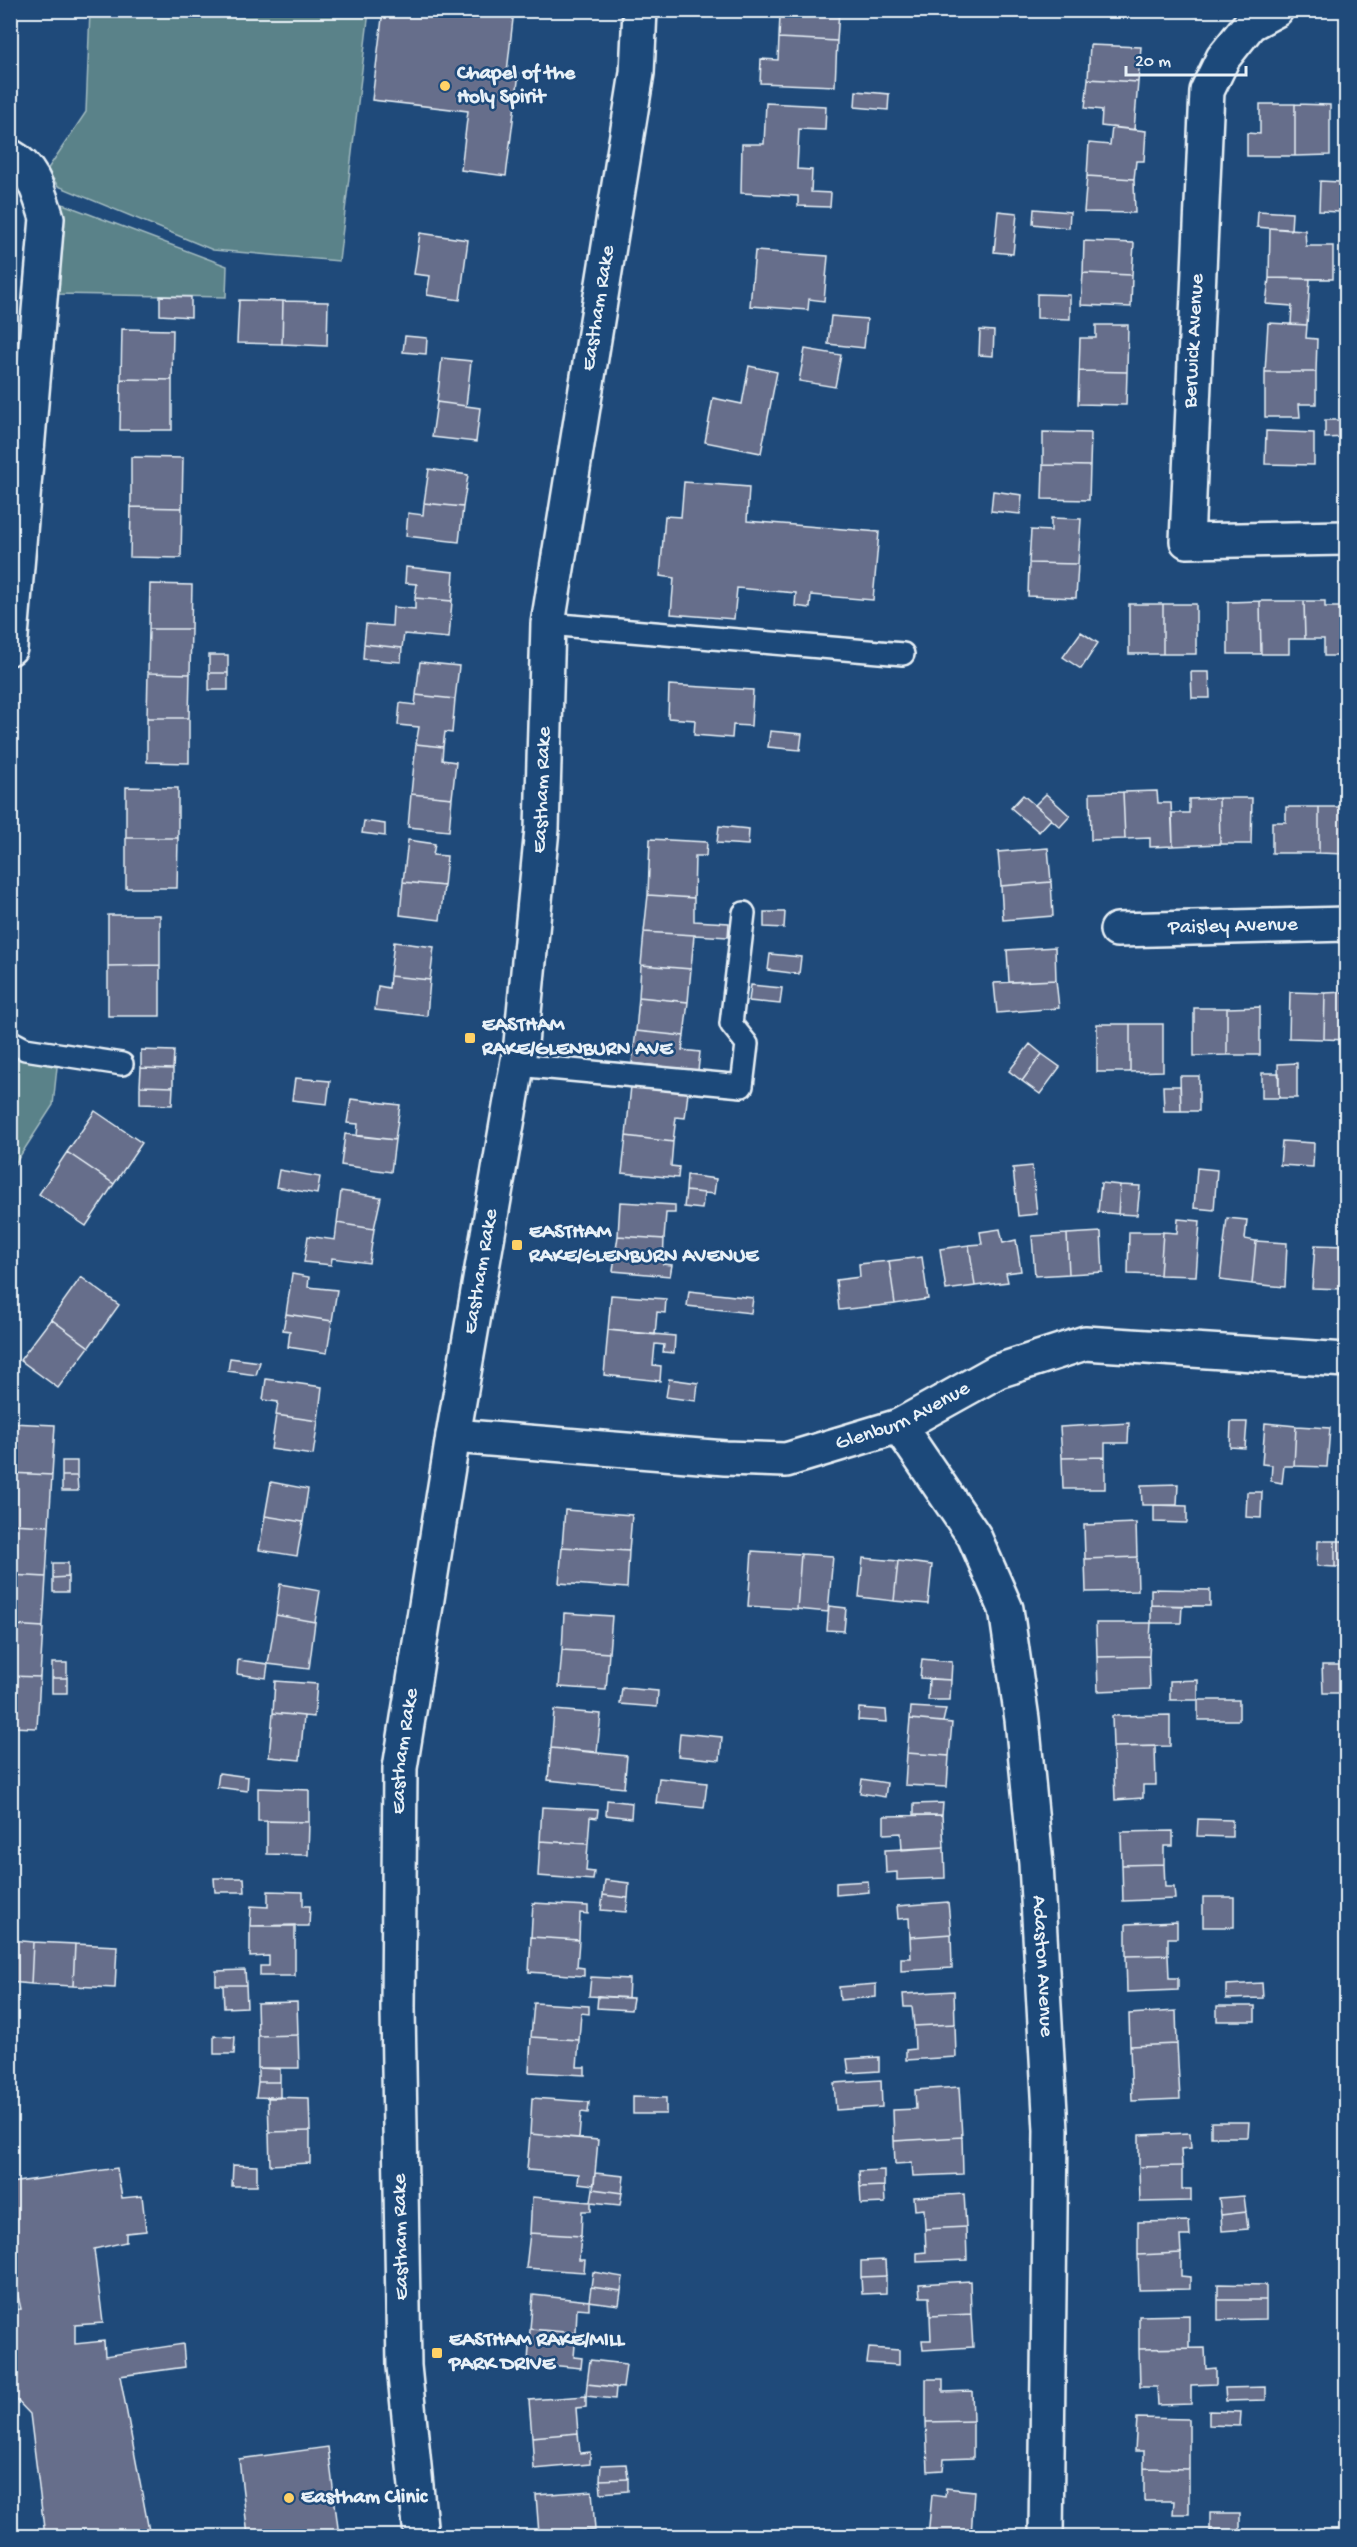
<svg xmlns="http://www.w3.org/2000/svg" width="1357" height="2547" viewBox="0 0 1357 2547" font-family="'Gochi Hand',sans-serif">
<style>
.green{fill:#5a8289;stroke:#a1bac0;stroke-width:1.5}
.building{fill:#666e8b;stroke:#e8f1f8;stroke-width:1.5}
.lines{fill:none;stroke-linecap:round;stroke-linejoin:round}
.service-casing{stroke:#e8f1f8;stroke-width:26}
.minor-casing{stroke:#e8f1f8;stroke-width:38}
.tertiary-casing{stroke:#e8f1f8;stroke-width:38}
.service{stroke:#1f4a7a;stroke-width:21}
.minor{stroke:#1f4a7a;stroke-width:33}
.tertiary{stroke:#1f4a7a;stroke-width:33}
.poi-dot{fill:#ffd166;stroke:#1f4a7a;stroke-width:2}
.labels{text-anchor:middle;dominant-baseline:central;stroke-width:5;stroke-linejoin:round;paint-order:stroke}
.poi-label{font-size:21px;font-weight:bold;fill:#e8f1f8;stroke:#1f4a7a;text-anchor:start}
.street-label{font-size:21px;fill:#e8f1f8;stroke:#1f4a7a}
</style>
<rect width="100%" height="100%" fill="#1f4a7a"/>
<filter id="ink" filterUnits="userSpaceOnUse"><feTurbulence type="fractalNoise" baseFrequency=".0167" numOctaves="2"/><feDisplacementMap in="SourceGraphic" scale="12" xChannelSelector="R" yChannelSelector="G"/><feConvolveMatrix kernelMatrix="1 2 1 2 8 2 1 2 1" color-interpolation-filters="sRGB"/></filter>
<g filter="url(#ink)">
<path class="green" d="M90 11H369L339 261 213 250 58 186 47 170 86 112Z
M60 203 227 266 226 297 56 294 63 224Z
M11 1056 57 1067 53 1105 11 1170Z"/>
<path class="building" d="M383 10H514L507 72 519 73 506 176 461 170 468 111 372 100Z
M765 10H839L837 41 779 38 780 15 764 14Z
M779 38 837 41 835 86 760 83 761 59 778 60Z
M1090 45 1141 47 1138 82 1088 79Z
M1088 79 1138 82 1134 130 1101 126 1102 110 1085 108Z
M856 91 889 94 888 110 855 107Z
M766 103 826 106 825 130 799 129 797 169 812 170 811 192 831 193 830 207 798 206V196L741 193 742 144H764Z
M1260 104H1295V156H1247V133L1260 134Z
M1295 104 1330 105V155L1295 156Z
M1112 127 1146 131 1144 161H1136L1134 179 1087 176 1089 143 1110 145Z
M1087 176 1134 179 1135 213 1084 212Z
M1320 181 1340 182V212L1319 211Z
M1340 182H1346V212H1340Z
M1034 209 1070 212 1069 228 1033 224Z
M998 211 1017 213 1013 254 994 252Z
M1258 211 1292 213 1291 230 1257 227Z
M1270 228 1305 230 1306 246H1333V279L1269 278Z
M420 233 468 240 460 300 427 295 430 276 414 274Z
M1084 241 1134 243 1132 275 1083 273Z
M755 251 828 256 824 301 809 299 808 310 750 306Z
M1083 273 1132 275 1131 307 1081 305Z
M1269 278 1310 279 1307 325 1291 324 1292 306 1266 304Z
M1037 294 1070 295V319L1037 318Z
M160 296 191 297V317L160 315Z
M239 300 283 301 282 344 237 343Z
M283 301 328 302 327 346 282 344Z
M831 316 867 319 864 348 828 344Z
M1268 323 1307 325 1306 338 1317 339 1316 372H1265Z
M1096 325H1128L1127 372 1079 371 1080 338H1096Z
M122 329 173 330 172 380 121 379Z
M980 330 994 331 993 356 979 355Z
M405 336 427 338 426 354 403 352Z
M805 349 841 355 835 387 799 381Z
M442 358 471 361 466 406 437 402Z
M749 366 777 372 761 453 705 442 713 398 742 404Z
M1079 371 1127 372 1126 405 1078 404Z
M1265 372H1316V404H1299L1300 417H1265Z
M121 379 172 380V430H120Z
M437 402 480 408 476 442 432 437Z
M1325 420H1346V437L1325 438Z
M1266 431 1314 433V465L1265 464Z
M1043 432 1091 433 1090 466 1043 465Z
M131 457 183 458 182 508 131 507Z
M1043 465 1090 466 1089 500 1042 499Z
M429 469 468 475 463 507 424 503Z
M684 482 749 487 747 521 879 532 873 600 811 595 810 608 795 606 796 593 737 588 734 619 671 614 674 578 660 576 665 516 681 517Z
M993 491 1022 495 1020 514 991 511Z
M424 503 463 507 459 542 406 536 408 513 423 515Z
M131 507 182 508 181 558 130 557Z
M1051 518 1081 519 1078 564 1029 563 1031 530 1051 531Z
M1029 563 1078 564 1076 598 1028 596Z
M406 567 454 572 452 601 415 598 417 584 405 583Z
M150 584 192 585 191 629H149Z
M415 598 452 601 449 638 404 634 402 648 364 644 366 624 392 626 393 607 415 609Z
M1260 601 1261 654H1228V602Z
M1260 601H1304L1305 639H1289V654H1261Z
M1304 601H1325V607H1346V656H1324V639H1305Z
M1129 604H1163V654H1129Z
M1163 604H1196V654H1163Z
M149 629H191L190 674 148 673Z
M1081 632 1098 643 1081 669 1063 657Z
M364 644 402 648 401 662 363 659Z
M209 655H228V673H209Z
M420 662 459 666 455 699 416 695Z
M1191 672H1209L1210 698H1192Z
M148 673 190 674 189 718H147Z
M209 673H228V690H209Z
M669 685 753 690 751 726 733 725 732 738 694 735 695 720 668 718Z
M416 695 455 699 452 733 445 732 443 747 416 744 419 727 398 725 400 703 415 705Z
M147 718H189V763L147 762Z
M770 731 802 734 800 750 768 747Z
M416 744 443 747 442 760 456 762 452 798 411 794Z
M126 787 178 788V838H126Z
M1157 791 1158 803H1171L1173 846 1150 847V838L1125 839 1123 792Z
M1123 792 1125 839 1091 840 1090 793Z
M411 794 452 798 449 831 408 827Z
M1046 794 1070 816 1060 827 1035 805Z
M1023 795 1051 819 1039 832 1011 808Z
M1219 798H1252L1251 844H1220Z
M1219 798 1220 844 1173 846 1172 813H1189V799Z
M1286 807H1319V853H1272V822H1286Z
M1319 807H1346V854L1319 853Z
M364 821 385 824V836L362 833Z
M719 826 749 829 748 845 717 843Z
M126 838H178L177 888H126Z
M650 839 707 842 706 856H695L694 898 648 895Z
M408 840 435 844 433 855 447 856 444 886 403 882Z
M1048 848 1051 882 1001 886 998 852Z
M403 882 444 886 440 920 400 915Z
M1051 882 1053 916 1003 920 1001 886Z
M648 895 694 898V921L729 923 728 937 644 932Z
M764 912H785L784 928 764 927Z
M108 915H160V965L108 966Z
M644 932 694 935 691 969 641 965Z
M394 942 434 947 430 980 390 976Z
M1055 947 1056 980 1009 982 1007 950Z
M770 954 801 957 799 974 768 970Z
M160 965V1016H108V966Z
M641 965 691 969 688 1002 639 997Z
M390 976 430 980 427 1016 375 1010 378 986 389 988Z
M1056 980 1059 1008 997 1013 994 983Z
M751 985 782 988 780 1004 749 1001Z
M1290 992 1325 993 1324 1039 1289 1038Z
M1346 992V1040L1324 1039 1325 993Z
M639 997 688 1002 684 1036 636 1031Z
M1260 1007V1055H1227V1008Z
M1194 1008H1227V1055L1194 1056Z
M1097 1024H1130V1072H1097Z
M1130 1024H1163V1071L1130 1072Z
M636 1031 684 1036 682 1050 700 1052 698 1071 632 1063Z
M1030 1044 1042 1054 1022 1081 1009 1071Z
M141 1050 174 1051 173 1069 141 1068Z
M1042 1054 1060 1067 1040 1094 1022 1081Z
M1297 1063V1098H1279L1278 1064Z
M141 1068 173 1069V1087L140 1086Z
M1262 1073H1279V1098H1262Z
M1180 1076H1199V1111H1181Z
M295 1078 330 1081 327 1104 292 1100Z
M140 1086 173 1087 172 1105 140 1104Z
M631 1086 688 1092 685 1118 676 1117 673 1142 626 1136Z
M1163 1086H1180L1181 1111H1164Z
M351 1099 400 1105 395 1140 357 1136 358 1124 347 1123Z
M95 1111 142 1143 114 1184 67 1152Z
M345 1134 395 1140 391 1172 341 1165Z
M626 1136 673 1142 671 1166 679 1167 678 1178 622 1173Z
M1282 1141 1314 1143 1313 1167 1280 1165Z
M67 1152 114 1184 86 1226 39 1194Z
M1032 1166 1037 1214 1018 1216 1013 1168Z
M1197 1168 1217 1170 1214 1210 1194 1208Z
M279 1170 320 1177 317 1194 276 1187Z
M687 1175 716 1179 714 1194 686 1191Z
M1101 1183 1120 1185 1118 1214 1098 1212Z
M1120 1185 1140 1186 1137 1215 1118 1214Z
M341 1191 381 1197 374 1229 337 1223Z
M686 1191 704 1193 702 1209 684 1207Z
M620 1202 675 1205V1213H666L664 1239 618 1236Z
M1227 1218 1247 1220 1245 1239 1256 1241 1252 1284 1220 1280Z
M1178 1219 1200 1221 1196 1276 1160 1275 1163 1232 1177 1233Z
M337 1223 374 1229 369 1263 332 1258 331 1265 304 1262 308 1236 335 1240Z
M1000 1229 1003 1243 1016 1240 1021 1271 1006 1273 1008 1282 975 1286 969 1245 982 1244 980 1232Z
M1101 1232 1103 1272 1069 1274 1067 1234Z
M1129 1232H1163L1160 1275 1128 1274Z
M1067 1234 1069 1274 1035 1276 1032 1236Z
M618 1236 664 1239 663 1264 672 1265 670 1276 613 1271Z
M1256 1241 1287 1243 1285 1287 1252 1284Z
M969 1245 975 1286 946 1290 940 1249Z
M1315 1245 1346 1246 1344 1289 1312 1288Z
M922 1257 928 1299 895 1304 889 1261Z
M889 1261 895 1304 839 1310 836 1280 860 1277 859 1264Z
M292 1274 309 1277 308 1287 337 1290 332 1321 286 1314Z
M81 1277 119 1305 89 1347 51 1319Z
M689 1291 753 1298 751 1313 687 1306Z
M611 1295 666 1299 665 1313 657 1312 655 1335 608 1330Z
M286 1314 332 1321 327 1353 288 1347 290 1331 283 1330Z
M51 1319 89 1347 58 1388 20 1360Z
M608 1330 675 1336 674 1353 663 1352 664 1345 655 1344 653 1365 661 1366 660 1381 604 1375Z
M230 1358 260 1362 256 1375 228 1371Z
M266 1379 322 1387 318 1421 276 1415 278 1402 263 1400Z
M669 1379 698 1383 696 1401 666 1397Z
M276 1415 318 1421 313 1455 271 1449Z
M1231 1422H1247L1245 1448 1230 1447Z
M10 1423 55 1425 52 1475 10 1473Z
M1129 1423 1128 1443H1105V1457L1062 1458 1060 1427Z
M1265 1423 1296 1426 1294 1466H1284L1282 1483 1271 1481 1272 1465 1262 1464Z
M1296 1426 1330 1428 1327 1467 1294 1466Z
M1105 1457V1489H1063L1062 1458Z
M62 1461H77V1476H62Z
M10 1473 52 1475 49 1526 10 1524Z
M62 1476H77L78 1491H62Z
M271 1482 308 1489 303 1522 265 1516Z
M1178 1484 1177 1505H1142L1141 1485Z
M1247 1492H1262L1261 1518 1246 1517Z
M1154 1505 1187 1506V1523L1154 1522Z
M565 1510 632 1515 629 1551 562 1547Z
M265 1516 303 1522 297 1556 259 1550Z
M1136 1523 1137 1557 1085 1559 1084 1525Z
M10 1524 49 1526 46 1577 10 1575Z
M1318 1541H1335V1567L1317 1566Z
M1335 1541H1346V1567H1335Z
M562 1547 629 1551 627 1588 559 1583Z
M752 1551 801 1554 797 1609 748 1606Z
M801 1554 833 1556 828 1612 797 1609Z
M1137 1557 1138 1591 1086 1592 1085 1559Z
M863 1558 898 1561 894 1601 859 1597Z
M898 1561 932 1565 928 1604 894 1601Z
M53 1563H68V1577L53 1578Z
M10 1575 46 1577 43 1627 10 1625Z
M68 1577V1592H53V1578Z
M280 1584 320 1591 315 1622 276 1615Z
M1151 1589 1210 1590V1606L1151 1605Z
M1151 1605 1182 1606 1181 1623H1151Z
M829 1606 846 1608 844 1631 827 1630Z
M564 1613 612 1616 609 1653 562 1650Z
M276 1615 315 1622 309 1669 268 1664Z
M1096 1623H1151L1149 1656 1097 1657Z
M10 1625 43 1627 40 1677 10 1676Z
M562 1650 609 1653 606 1690 559 1687Z
M1149 1656 1150 1689 1098 1691 1097 1657Z
M922 1659 952 1662 951 1680 920 1678Z
M238 1660 268 1664 266 1678 237 1674Z
M52 1663H67V1678H52Z
M1322 1665H1340V1693H1323Z
M10 1676 40 1677 37 1728 10 1727Z
M52 1678H67V1693H52Z
M929 1679 951 1680 950 1700H928Z
M1198 1680V1700H1170V1681Z
M275 1681 317 1684 314 1717 273 1713Z
M622 1688 658 1691 657 1707 620 1704Z
M1198 1700H1239V1720H1198Z
M911 1707 946 1709 943 1722 910 1719Z
M859 1708 886 1710 887 1722 858 1720Z
M554 1710 601 1714 597 1752 551 1748Z
M273 1713 304 1716 300 1760 269 1757Z
M1170 1715V1746L1113 1747 1112 1716Z
M910 1719 952 1723 949 1756 907 1753Z
M680 1733 722 1737 720 1760 678 1756Z
M1155 1746 1156 1785H1143V1798L1115 1800 1113 1747Z
M551 1748 627 1756 624 1788 548 1780Z
M907 1753 949 1756 947 1787 905 1785Z
M219 1773 248 1777 247 1791 217 1787Z
M659 1778 707 1783 704 1808 656 1803Z
M862 1779 887 1783 885 1797 860 1793Z
M258 1788 309 1790V1822L258 1821Z
M607 1800 632 1803 631 1818 606 1815Z
M943 1803 942 1815H914V1804Z
M542 1807 598 1810 597 1818 590 1817 588 1844 540 1841Z
M942 1815 944 1847 902 1850 901 1833 884 1834V1816Z
M1198 1819 1232 1820V1837L1197 1836Z
M267 1821 309 1822 308 1855 267 1854Z
M1173 1831V1846H1164V1864L1122 1865 1121 1832Z
M540 1841 588 1844 586 1871 594 1872 593 1880 538 1876Z
M944 1847 945 1878 897 1880V1872L886 1873 885 1850Z
M1164 1864 1165 1887H1174L1175 1899 1123 1901 1122 1865Z
M214 1878H244L245 1892H215Z
M605 1880 629 1883 628 1898 603 1895Z
M868 1881 869 1892 836 1895V1883Z
M268 1891 303 1892V1906H310L309 1926H250L251 1906 268 1907Z
M603 1895 628 1898 626 1912 601 1910Z
M1203 1897H1234V1927H1203Z
M948 1902 951 1934 910 1937 909 1918 898 1919 897 1906Z
M533 1903 588 1906V1914L580 1913 579 1940 531 1937Z
M1177 1922V1938H1168V1955L1126 1956V1924Z
M295 1925V1976H260V1966H269V1956L250 1957V1926Z
M951 1934 952 1968 901 1971V1958H911L910 1937Z
M531 1937 579 1940 577 1967 584 1968V1976L529 1972Z
M10 1940 33 1942 31 1984 10 1982Z
M33 1942 75 1944 73 1986 31 1984Z
M75 1944 117 1946 115 1988 73 1986Z
M1168 1955 1169 1978H1178V1990L1127 1992 1126 1956Z
M245 1970 246 1985H216V1971Z
M591 1977 629 1979 628 1998 589 1996Z
M1262 1983 1263 1998 1226 1999V1985Z
M876 1984V1997L840 2000 839 1987Z
M223 1985H246L247 2007 224 2008Z
M954 1991 955 2024 914 2026 912 2007H904L903 1994Z
M598 1996 633 1998 631 2010 597 2008Z
M297 2002 298 2035 258 2036 257 2003Z
M534 2003 589 2006V2014L581 2013 579 2040 531 2037Z
M1217 2006H1255V2021H1217Z
M1176 2011 1177 2044 1130 2046 1129 2014Z
M955 2024 956 2057 906 2060V2050L915 2049 914 2026Z
M298 2035 299 2068H258V2036Z
M214 2036 235 2037 234 2054H214Z
M531 2037 579 2040 577 2067H585V2075L529 2072Z
M1177 2044 1180 2099 1132 2101 1130 2046Z
M879 2057V2071L849 2073 847 2059Z
M258 2068 280 2069V2082H258Z
M881 2080 882 2107 836 2110 834 2083Z
M258 2082H280V2098L256 2097Z
M959 2087 962 2137 894 2141 893 2110 916 2109 915 2090Z
M268 2097 309 2098 310 2131 269 2132Z
M633 2097 666 2098V2114H633Z
M532 2098 589 2102 588 2113 581 2112 579 2138 530 2134Z
M1211 2122H1249L1248 2137H1211Z
M310 2131V2163L270 2165 269 2132Z
M1190 2133 1191 2148 1181 2149 1182 2166 1139 2167V2135Z
M530 2134 598 2140 594 2185 578 2183 579 2174 527 2170Z
M962 2137 963 2174 913 2176 912 2163 895 2164 894 2141Z
M233 2165 257 2166V2186H232Z
M1182 2166V2189H1191V2201L1140 2202 1139 2167Z
M117 2168 122 2198 142 2196 146 2231 126 2233V2242L94 2249 103 2323 75 2325V2344L104 2341 105 2356 183 2344 185 2367 120 2376 150 2536H45L30 2414 10 2393V2310L21 2309 10 2262V2183Z
M884 2170V2186L860 2187 859 2171Z
M595 2173 624 2176 622 2193 593 2189Z
M884 2186 885 2203 861 2204 860 2187Z
M593 2189 622 2193 620 2205 591 2202Z
M964 2194 966 2227 925 2229 924 2209 915 2210 914 2197Z
M1244 2196 1246 2212 1221 2215 1219 2198Z
M532 2197 591 2202V2211H582L581 2236 530 2233Z
M1246 2212 1248 2229 1222 2231 1221 2215Z
M1189 2221 1190 2236H1180L1181 2253 1138 2255V2222Z
M966 2227 967 2260 917 2262V2253L926 2252 925 2229Z
M530 2233 581 2236 579 2260H585L584 2272 526 2268Z
M1181 2253V2276L1190 2277V2289L1139 2290 1138 2255Z
M885 2260 886 2276 861 2277V2261Z
M593 2272 623 2277 621 2291 591 2287Z
M886 2276V2293L862 2294 861 2277Z
M970 2281 971 2314 930 2316 929 2297H920L919 2284Z
M1218 2284 1266 2285V2300H1218Z
M591 2287 621 2291 619 2305 589 2301Z
M533 2295 589 2301V2309L577 2308 576 2333 530 2329Z
M1218 2300H1266V2319L1218 2320Z
M971 2314 973 2347 923 2350 922 2340H931L930 2316Z
M1189 2315V2348L1139 2349V2316Z
M530 2329 576 2333 574 2357 582 2358 581 2368 528 2363Z
M869 2348 899 2350V2365L867 2363Z
M1205 2348 1206 2369 1216 2368V2384L1191 2385V2404L1158 2405 1157 2387H1140L1139 2349Z
M590 2360 626 2364 623 2388 587 2384Z
M926 2379H943V2392L972 2391 973 2421 926 2422Z
M587 2384 616 2387 615 2399 586 2396Z
M1266 2387V2400L1226 2401 1225 2388Z
M586 2396V2407L576 2408 578 2433 532 2437 529 2400Z
M1209 2411 1241 2412 1240 2426 1209 2425Z
M1137 2418 1189 2419V2469L1144 2468V2451H1135Z
M973 2421V2458L944 2459 943 2470 928 2471 926 2422Z
M578 2433 580 2453 590 2452V2464L534 2469 532 2437Z
M328 2447 339 2536H248L239 2459Z
M626 2464 628 2479 600 2480 601 2465Z
M1144 2468 1189 2469V2514H1173L1174 2501H1144Z
M628 2479V2491L601 2493 600 2480Z
M946 2488 974 2491 971 2536H928L932 2495 945 2497Z
M592 2491 595 2530 539 2534 536 2495Z
M1210 2513H1240V2530H1210Z
M1210 2530 1256 2531V2536H1210Z
M584 2531V2536H539V2534Z"/>
<g class="lines">
<defs>
<path id="service" d="M548 624 903 654
M10 1041 25 1049 122 1064
M517 1065 742 1086 747 1044 731 1024 744 913"/>
<g id="minor">
<path d="M1276 10 1250 24 1223 58 1207 91 1187 541 1346 538"/>
<path d="M10 156C34 169 39 194 47 218L10 648"/>
<path id="s1" d="M1117 930 1346 924"/>
<path id="s2" d="M899 1426 974 1536 1006 1609 1022 1719 1036 1864 1051 2130 1046 2536"/>
<path id="s3" d="M453 1436 725 1458 786 1460 899 1426 998 1371 1085 1343 1346 1360"/>
</g>
<g id="tertiary">
<path id="s4" d="M421 2536 404 2366 398 2008 400 1768 453 1436 521 1043 542 829 548 624 637 73 640 10"/>
</g>
</defs>
<use href="#service" class="service-casing"/>
<use href="#minor" class="minor-casing"/>
<use href="#tertiary" class="tertiary-casing"/>
<use href="#service" class="service"/>
<use href="#minor" class="minor"/>
<use href="#tertiary" class="tertiary"/>
</g>
</g>
<g class="poi-dot">
<circle cx="445" cy="86" r="6"/>
<rect x="464" y="1032" width="12" height="12" rx="3"/>
<rect x="511" y="1239" width="12" height="12" rx="3"/>
<rect x="431" y="2347" width="12" height="12" rx="3"/>
<circle cx="289" cy="2498" r="6"/>
</g>
<g class="labels">
<g class="poi-label">
<text x="457" y="74">Chapel of the<tspan x="457" dy="24">Holy Spirit</tspan></text>
<text x="482" y="1026">EASTHAM<tspan x="482" dy="24">RAKE/GLENBURN AVE</tspan></text>
<text x="529" y="1233">EASTHAM<tspan x="529" dy="24">RAKE/GLENBURN AVENUE</tspan></text>
<text x="449" y="2341">EASTHAM RAKE/MILL<tspan x="449" dy="24">PARK DRIVE</tspan></text>
<text x="301" y="2498">Eastham Clinic</text>
</g>
<g class="street-label">
<text stroke="none"><textPath href="#s4" startOffset="2244">Eastham Rake</textPath></text>
<text transform="translate(1195 341) rotate(-87)">Berwick Avenue</text>
<text stroke="none"><textPath href="#s4" startOffset="1758">Eastham Rake</textPath></text>
<text stroke="none"><textPath href="#s1" startOffset="116">Paisley Avenue</textPath></text>
<text stroke="none"><textPath href="#s4" startOffset="1272">Eastham Rake</textPath></text>
<text stroke="none"><textPath href="#s3" startOffset="459">Glenburn Avenue</textPath></text>
<text stroke="none"><textPath href="#s4" startOffset="786">Eastham Rake</textPath></text>
<text stroke="none"><textPath href="#s2" startOffset="572">Adaston Avenue</textPath></text>
<text transform="translate(402 2237) rotate(-91)">Eastham Rake</text>
</g>
</g>
<rect width="1357" height="2547" fill="none" stroke="#1f4a7a" stroke-width="36"/>
<rect x="18" y="18" width="1321" height="2511" fill="none" stroke="#e8f1f8" stroke-width="2" filter="url(#ink)"/>
<path d="M1126 66v9h120v-9" fill="none" stroke="#e8f1f8" stroke-width="3"/>
<text x="1135" y="66" font-size="18" fill="#e8f1f8" stroke="#1f4a7a" stroke-width="4.5" paint-order="stroke">20 m</text>
</svg>
